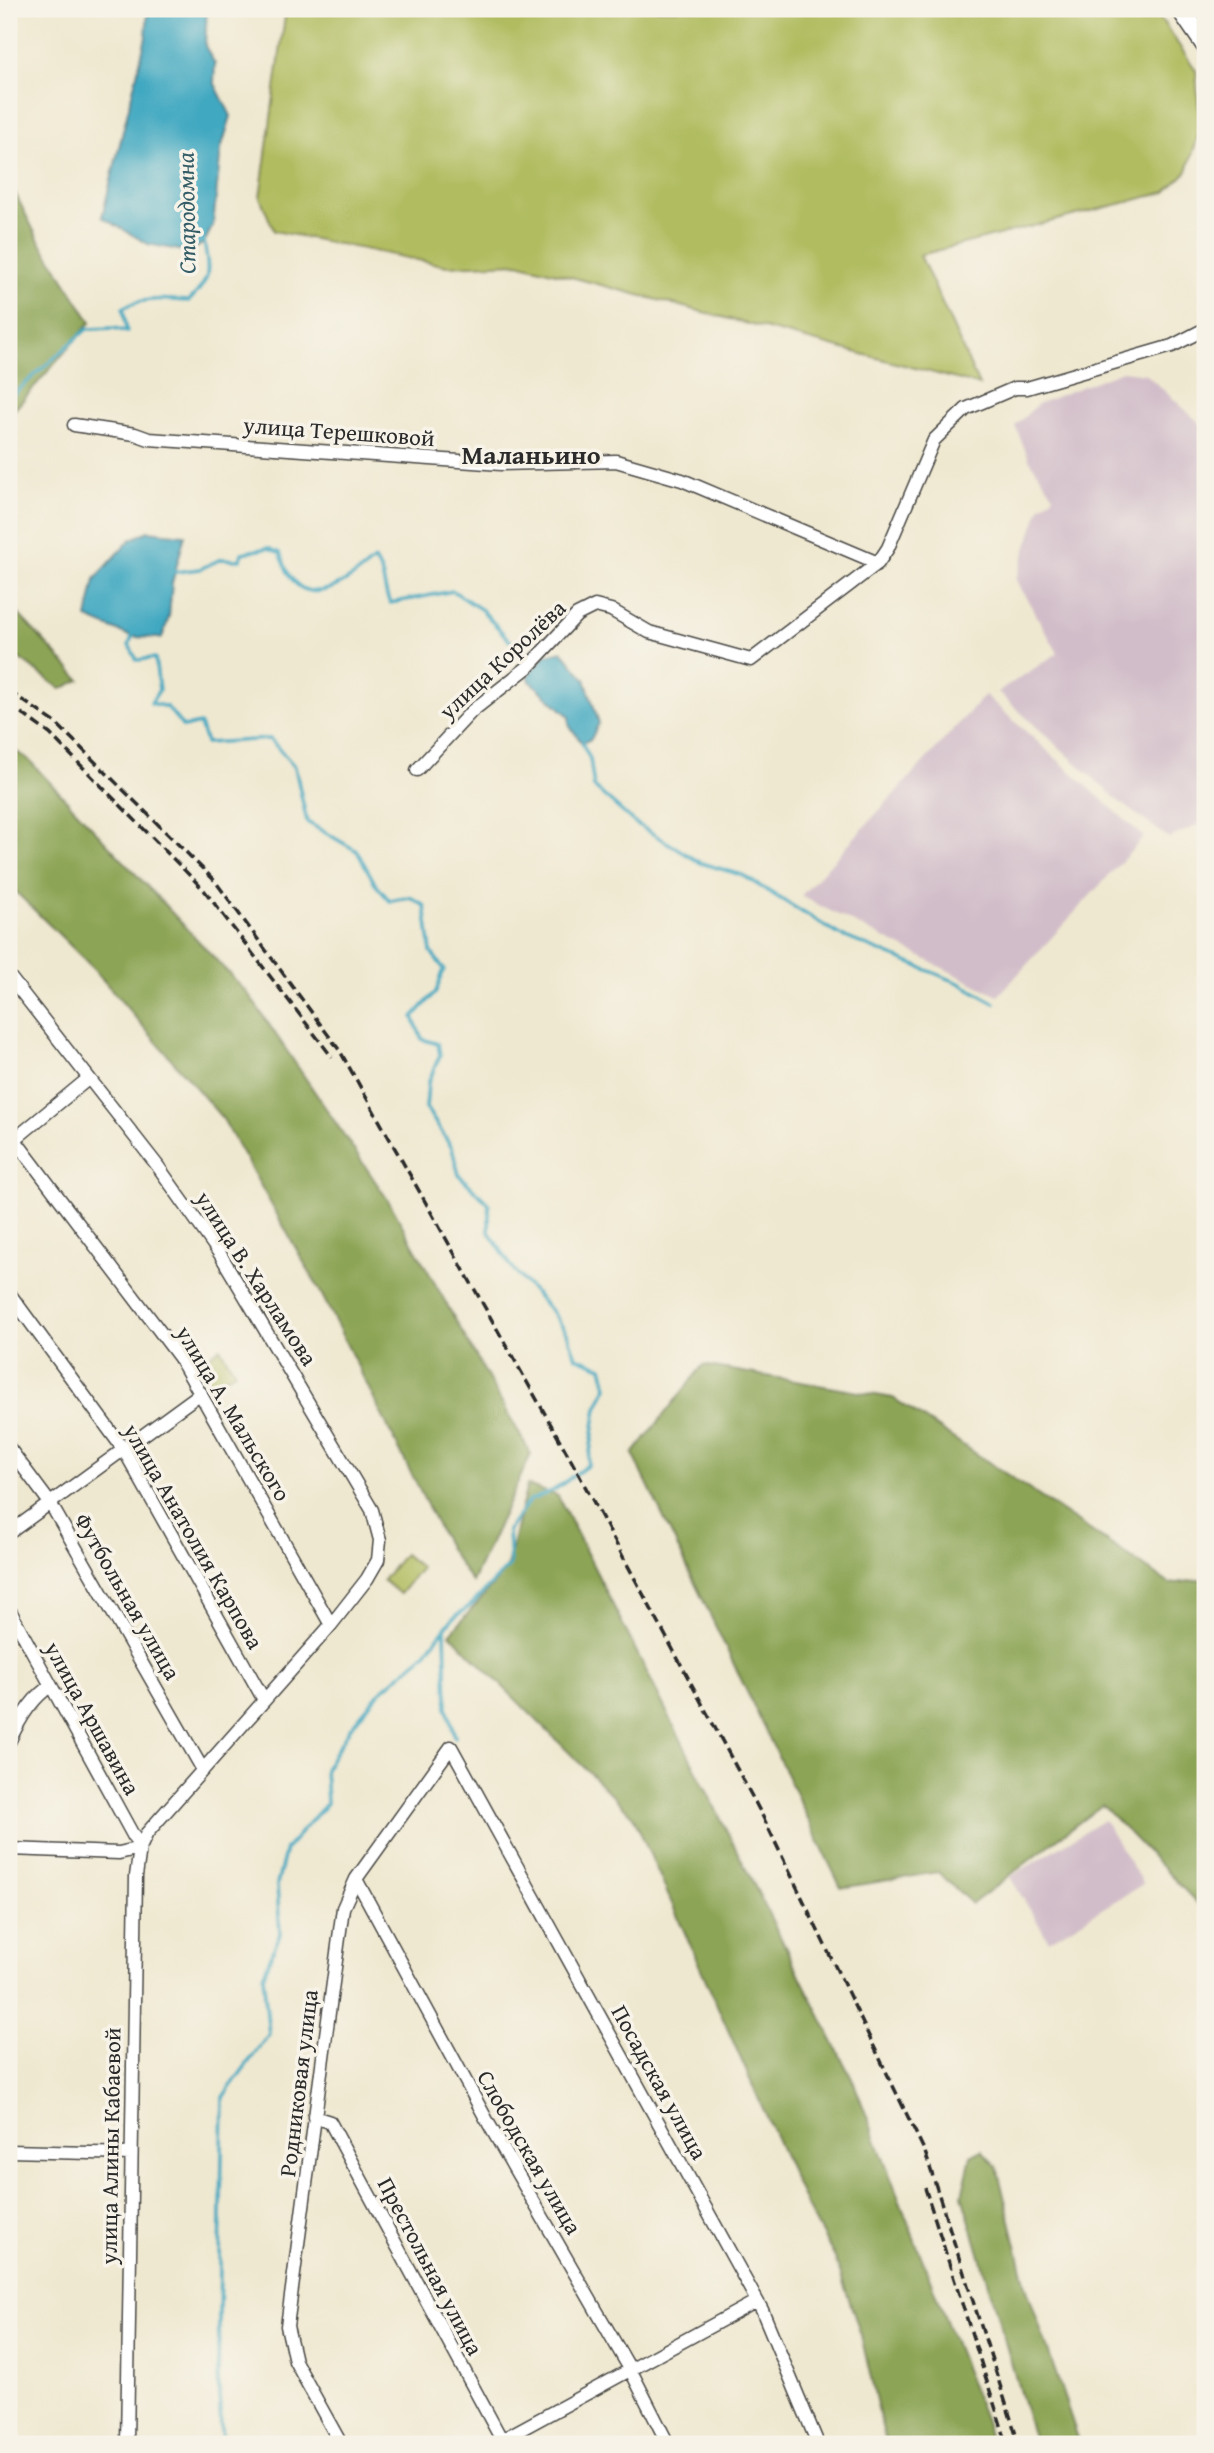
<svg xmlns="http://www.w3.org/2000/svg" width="1214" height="2453" viewBox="0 0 1214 2453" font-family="'Gentium Book Plus',serif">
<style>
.industrial{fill:#d1bdc9}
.green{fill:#b0bc5e;stroke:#6e7444;stroke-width:2}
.forest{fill:#8ca455;stroke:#5c6840;stroke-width:2}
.water{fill:#41a8c1;stroke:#366a76;stroke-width:2}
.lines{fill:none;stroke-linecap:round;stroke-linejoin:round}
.stream{stroke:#41a8c1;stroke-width:3.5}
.minor-casing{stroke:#484744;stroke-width:15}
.trunk-casing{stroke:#484744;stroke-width:22}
.minor{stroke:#fff;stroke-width:12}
.trunk{stroke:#fff;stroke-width:19}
.rail{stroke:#2b2b2b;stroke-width:3.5;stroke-dasharray:10 5;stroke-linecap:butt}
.labels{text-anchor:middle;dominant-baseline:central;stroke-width:7;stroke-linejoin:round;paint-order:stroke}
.street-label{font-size:23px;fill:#2b2b2b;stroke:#f7f3e8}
.water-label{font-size:24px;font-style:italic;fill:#345d67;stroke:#f7f3e8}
.quarter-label{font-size:26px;font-weight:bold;fill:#2b2b2b;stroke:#f7f3e8}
</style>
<rect width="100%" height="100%" fill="#f7f3e8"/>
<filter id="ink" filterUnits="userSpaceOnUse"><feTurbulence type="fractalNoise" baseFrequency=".0143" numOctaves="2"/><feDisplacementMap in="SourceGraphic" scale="14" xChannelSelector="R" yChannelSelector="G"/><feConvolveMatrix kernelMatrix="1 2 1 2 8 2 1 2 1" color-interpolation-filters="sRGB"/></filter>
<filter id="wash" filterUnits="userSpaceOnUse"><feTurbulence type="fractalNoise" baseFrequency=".00686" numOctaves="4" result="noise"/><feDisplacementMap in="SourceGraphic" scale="28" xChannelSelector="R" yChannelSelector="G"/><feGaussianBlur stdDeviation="1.57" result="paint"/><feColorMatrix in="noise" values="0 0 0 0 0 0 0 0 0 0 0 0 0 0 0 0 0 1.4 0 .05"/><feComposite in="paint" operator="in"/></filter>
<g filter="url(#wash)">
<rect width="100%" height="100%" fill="#efe8d0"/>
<path class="industrial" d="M1122 371 1146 374 1205 428V822L1169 838 1122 804 998 692 1058 653 1016 580 1040 507 1054 496 1029 459 1015 426 1038 404Z
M985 695 1144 837 998 996 801 896Z
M1104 1820 1143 1884 1049 1941 1010 1877Z"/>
<path class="green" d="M286 9H1154L1196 70 1200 130 1187 171 1166 192 920 255 979 385 518 263 447 266 274 231 260 197Z
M220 1348 235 1372 210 1386 198 1364Z
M404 1554 421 1568 400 1594 383 1580Z"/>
<path class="forest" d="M9 181 38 239 91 322 9 416Z
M9 604 80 680 61 689 9 651Z
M9 747 28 759 249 995 388 1200 531 1454 472 1582 448 1547 320 1291 223 1119 91 966 9 885Z
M703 1365 893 1398 1170 1584 1205 1579V1906L1202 1908 1102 1805 972 1904 938 1872 841 1888 633 1454Z
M527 1485 558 1496 854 2083 985 2421 991 2444H886L861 2335 835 2258 804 2201 633 1816 450 1634 506 1570Z
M982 2150 997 2167 1026 2286 1080 2444H1035L962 2195 971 2156Z"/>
<path class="water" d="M148 9H207L205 46 215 64 214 82 231 116 221 149 213 225 204 243 189 252 148 244 102 217 146 37Z
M148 531 185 535 172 583 169 617 162 638 132 637 87 618 95 579 130 540Z
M562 651 585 679 599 723 591 739 582 743 569 725V716L530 681 528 675 546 655Z"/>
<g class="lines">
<path class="stream" d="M9 398 87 329 115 328 127 332 123 308C143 296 168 300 189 301 214 276 208 271 204 240
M175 572 200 569 221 559 240 560 242 553 268 548 280 553C284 561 286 572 292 579 313 609 355 577 374 560 386 573 382 588 390 603L453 591 482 610 509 640 533 658
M132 637 129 645 137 660 155 658 159 690 151 703 167 707 183 727 200 724 206 743 270 739 295 767 307 822 357 851 376 885 390 901 410 897 425 906 431 952 444 969 436 992 413 1017 422 1039 438 1044 440 1055 428 1083 426 1108 452 1148 459 1175 489 1204V1232L513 1269 553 1313 568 1335 576 1357 602 1367 607 1387 597 1408 588 1465 554 1490 529 1501 508 1530 510 1565 471 1605 453 1618 425 1654 380 1692 350 1728 325 1769 327 1803 286 1849 277 1884 280 1934 263 1976 269 2034 223 2097 218 2376 222 2444
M582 743 590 759 594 787 635 823 701 863 742 875 838 934 959 983 995 1003
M445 1629 447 1708 455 1737"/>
</g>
</g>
<g filter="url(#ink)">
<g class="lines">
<defs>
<path id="minor" d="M74 425 135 434 149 439 501 464 616 461 682 480 878 563
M417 770 472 711 528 667 577 615 595 606 611 610 649 632 751 660 878 563 888 548 934 440 966 409 1015 388H1027L1172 346 1205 329
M9 976 157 1165 220 1254 372 1510 380 1540 378 1560 367 1579 331 1625 147 1833 140 1848 136 1876 127 2444
M9 1132 180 1358 331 1625
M9 1144 89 1078
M9 1293 124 1450 264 1700
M9 1448 50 1503 203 1770
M9 1533 201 1393
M9 1609 140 1848
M9 1742C18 1722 32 1697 51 1686
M9 1849 119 1853 140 1848
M356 1879 490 2126 630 2369 668 2444
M314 2117 330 2122 504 2444
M9 2151 131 2154
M341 2444 295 2361 287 2326 343 1908 356 1879 451 1747 762 2310 818 2444
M494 2444 755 2302"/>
<path id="trunk" d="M1181 9 1205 44"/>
</defs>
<use href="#minor" class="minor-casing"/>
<use href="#trunk" class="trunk-casing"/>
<use href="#minor" class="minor"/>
<use href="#trunk" class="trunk"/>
<path class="rail" d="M9 691 56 723 215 881 340 1051 571 1460 763 1817 925 2152 1019 2444
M9 704 50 734 204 890 332 1057
M925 2188 1007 2444"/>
</g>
</g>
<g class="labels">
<g class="street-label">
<text transform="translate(339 431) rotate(4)">улица Терешковой</text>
<text transform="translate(502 659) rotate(-43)">улица Королёва</text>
<text transform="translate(257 1278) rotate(57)">улица В. Харламова</text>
<text transform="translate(234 1413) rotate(59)">улица А. Мальского</text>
<text transform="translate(194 1536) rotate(60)">улица Анатолия Карпова</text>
<text transform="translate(128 1596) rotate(60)">Футбольная улица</text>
<text transform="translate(93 1718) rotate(61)">улица Аршавина</text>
<text transform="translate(660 2082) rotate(61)">Посадская улица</text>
<text transform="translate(298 2083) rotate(-83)">Родниковая улица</text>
<text transform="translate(110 2146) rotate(-89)">улица Алины Кабаевой</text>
<text transform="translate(530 2152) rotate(60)">Слободская улица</text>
<text transform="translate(431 2266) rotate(62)">Престольная улица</text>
</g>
<g class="water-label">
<text transform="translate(186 213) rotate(-91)">Стародомна</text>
</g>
<g class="quarter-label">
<text x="531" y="454">Маланьино</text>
</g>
</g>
<rect width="1214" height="2453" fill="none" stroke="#f7f3e8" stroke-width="35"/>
</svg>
